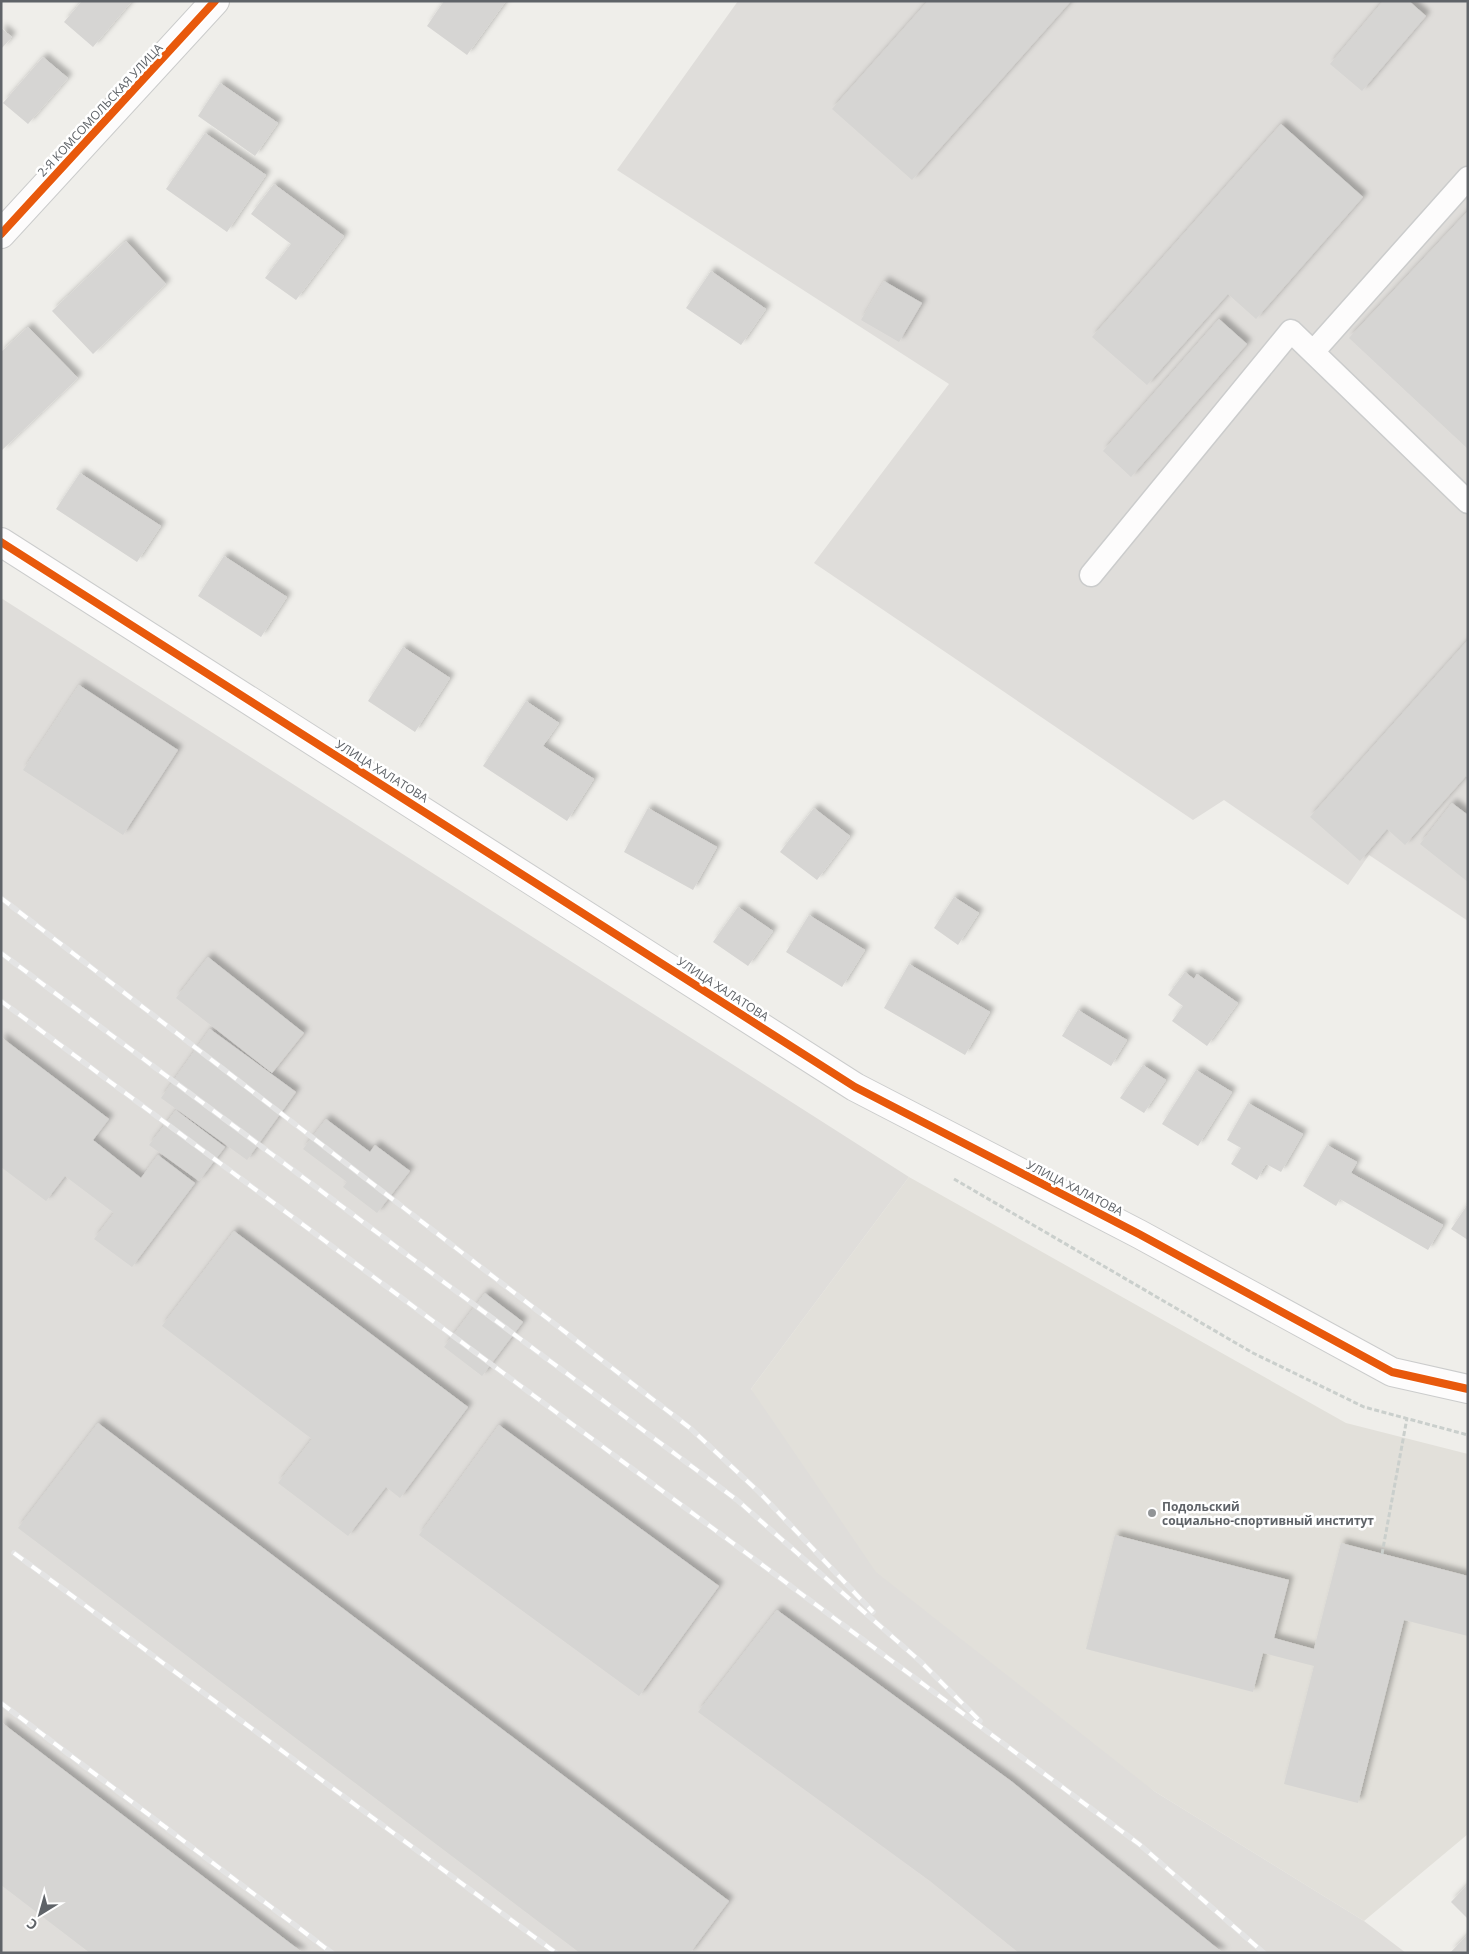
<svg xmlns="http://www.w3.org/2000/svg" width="1469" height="1954" viewBox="0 0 1469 1954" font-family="'Open Sans',sans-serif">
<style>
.industrial{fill:#dfddda}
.education{fill:#e2e0da}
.building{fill:#d6d5d3;filter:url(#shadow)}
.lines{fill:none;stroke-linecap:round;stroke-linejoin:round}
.service-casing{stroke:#cbcccc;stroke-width:25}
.minor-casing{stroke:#cbcccc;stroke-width:30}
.path{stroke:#cacfcc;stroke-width:3;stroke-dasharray:5 2.5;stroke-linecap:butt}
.service{stroke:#fdfcfc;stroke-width:22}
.minor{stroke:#fdfcfc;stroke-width:28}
.rail-casing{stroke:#e4e4e4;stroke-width:5.5}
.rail{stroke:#fff;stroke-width:4;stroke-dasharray:11;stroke-linecap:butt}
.cycleway-casing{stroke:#fff;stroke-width:11}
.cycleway{stroke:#e8590c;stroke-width:8}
.poi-dot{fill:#919496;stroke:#fff;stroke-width:2}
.labels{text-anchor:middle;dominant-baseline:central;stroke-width:5;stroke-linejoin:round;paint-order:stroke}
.street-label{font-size:12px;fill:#5f6368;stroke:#fff}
.poi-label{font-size:12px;font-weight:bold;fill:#5f6368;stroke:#fff;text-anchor:start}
</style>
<defs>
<filter id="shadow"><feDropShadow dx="4.5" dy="-4.5" stdDeviation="2.5" flood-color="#0004"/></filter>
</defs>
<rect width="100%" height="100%" fill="#efeeea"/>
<path class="industrial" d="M738 1H1468V921L1369 855 1348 885 1224 800 1193 820 814 563 949 384 617 170Z
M1 598 909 1177 751 1389 1154 1791 1364 1921 1406 1953H1Z"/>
<path class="education" d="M909 1177 1346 1423 1468 1454V1834L1364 1921 1154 1791 876 1572 751 1389Z"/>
<path class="building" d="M82 1H132L93 47 64 22Z
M444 1H506L467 55 427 26Z
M928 1H1071L912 180 832 109Z
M1383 1H1409L1426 16 1362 91 1330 64Z
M1 28 12 37 1 49Z
M43 57 68 78 28 124 3 103Z
M220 83 278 123 255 156 198 116Z
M1281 124 1363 197 1256 319 1228 294 1147 385 1092 337Z
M205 133 266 175 227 232 166 189Z
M274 184 344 236 296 300 265 278 291 244 251 214Z
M1468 211V449L1349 338Z
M126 241 166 284 93 354 52 311Z
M711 271 766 309 741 345 686 308Z
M884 281 922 303 899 342 861 320Z
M1219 319 1247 344 1131 477 1103 451Z
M28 327 78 378 1 451V352Z
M80 473 161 526 137 562 56 509Z
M224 556 287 597 261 637 198 596Z
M1468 640V778L1466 776 1405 845 1387 829 1360 861 1310 817Z
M403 647 450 678 415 732 368 701Z
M79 685 178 750 123 835 23 770Z
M526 701 559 723 543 746 594 779 567 821 483 766Z
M1452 803 1468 815V882L1420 844Z
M648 808 717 847 693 890 624 852Z
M814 808 850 836 817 880 780 852Z
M954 897 979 913 958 945 934 928Z
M738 907 773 931 748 966 713 942Z
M809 915 865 950 842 987 786 952Z
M208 957 304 1033 272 1073 176 998Z
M909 964 990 1012 965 1055 884 1008Z
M1185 972 1194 979 1197 974 1238 1003 1207 1046 1172 1021 1183 1006 1168 995Z
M1078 1010 1127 1040 1111 1066 1062 1036Z
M210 1029 296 1092 247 1160 161 1098Z
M1 1037 109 1119 93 1140 141 1178 158 1155 195 1183 132 1267 94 1239 114 1213 65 1176 46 1201 1 1167Z
M1143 1065 1166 1080 1144 1113 1120 1098Z
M1196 1070 1232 1092 1198 1146 1162 1124Z
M1248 1103 1303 1134 1281 1172 1266 1164 1257 1180 1231 1164 1241 1148 1227 1140Z
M176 1110 225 1147 199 1181 149 1145Z
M326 1119 370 1152 375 1145 410 1171 377 1213 343 1187 347 1182 303 1149Z
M1327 1145 1357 1162 1351 1173 1443 1225 1428 1250 1340 1199 1336 1206 1303 1186Z
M1468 1204V1240L1451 1229Z
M234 1231 468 1407 400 1498 386 1487 348 1536 278 1483 312 1439 162 1326Z
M485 1293 523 1322 482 1376 444 1347Z
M98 1423 729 1901 690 1953H580L18 1528Z
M499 1425 719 1586 639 1696 419 1535Z
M1115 1535 1289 1580 1274 1638 1314 1649 1341 1543 1468 1576V1636L1404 1620 1358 1803 1284 1784 1314 1666 1263 1653 1253 1692 1086 1649Z
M777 1610 1011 1781 1223 1953H1019L930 1881 698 1712Z
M1 1722 303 1953H90L1 1885Z
M1468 1884V1919L1451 1902Z
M1468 1934V1953H1450Z"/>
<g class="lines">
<defs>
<path id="service" d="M1313 352 1468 178
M1091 575 1291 331 1468 502"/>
<path id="minor" d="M1 234 215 1
M1 542 855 1087 1139 1234 1392 1372 1468 1389"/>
</defs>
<use href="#service" class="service-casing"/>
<use href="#minor" class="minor-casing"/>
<path class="path" d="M954 1179 1253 1353 1364 1407 1468 1435
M1382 1554 1407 1418"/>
<use href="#service" class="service"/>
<use href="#minor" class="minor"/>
<defs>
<path id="rail" d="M1 898 690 1428 759 1492 873 1612
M1 953 737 1500 921 1662 980 1721
M1 1001 1139 1844 1264 1953
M14 1553 556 1953
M1 1703 332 1953"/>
</defs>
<use href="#rail" class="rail-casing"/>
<use href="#rail" class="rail"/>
<defs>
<path id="cycleway" d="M1 234 215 1
M1 542 855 1087 1139 1234 1392 1372 1468 1389"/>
</defs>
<use href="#cycleway" class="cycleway-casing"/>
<use href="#cycleway" class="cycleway"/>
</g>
<circle class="poi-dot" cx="1152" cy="1513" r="5"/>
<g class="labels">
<g class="street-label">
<text transform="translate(100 110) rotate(-47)">2-Я КОМСОМОЛЬСКАЯ УЛИЦА</text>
<text transform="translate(382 771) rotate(32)">УЛИЦА ХАЛАТОВА</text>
<text transform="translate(723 989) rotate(33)">УЛИЦА ХАЛАТОВА</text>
<text transform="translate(1075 1188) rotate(27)">УЛИЦА ХАЛАТОВА</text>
</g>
<g class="poi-label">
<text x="1162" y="1506">Подольский<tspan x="1162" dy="14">социально-спортивный институт</tspan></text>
</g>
</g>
<rect width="1469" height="1954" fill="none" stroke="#5f6368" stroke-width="5"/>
<g transform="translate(40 1914) rotate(217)" stroke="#ffffff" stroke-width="4" paint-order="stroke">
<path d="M0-4L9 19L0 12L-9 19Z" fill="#5f6368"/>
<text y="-8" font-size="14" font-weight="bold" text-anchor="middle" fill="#5f6368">С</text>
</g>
</svg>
